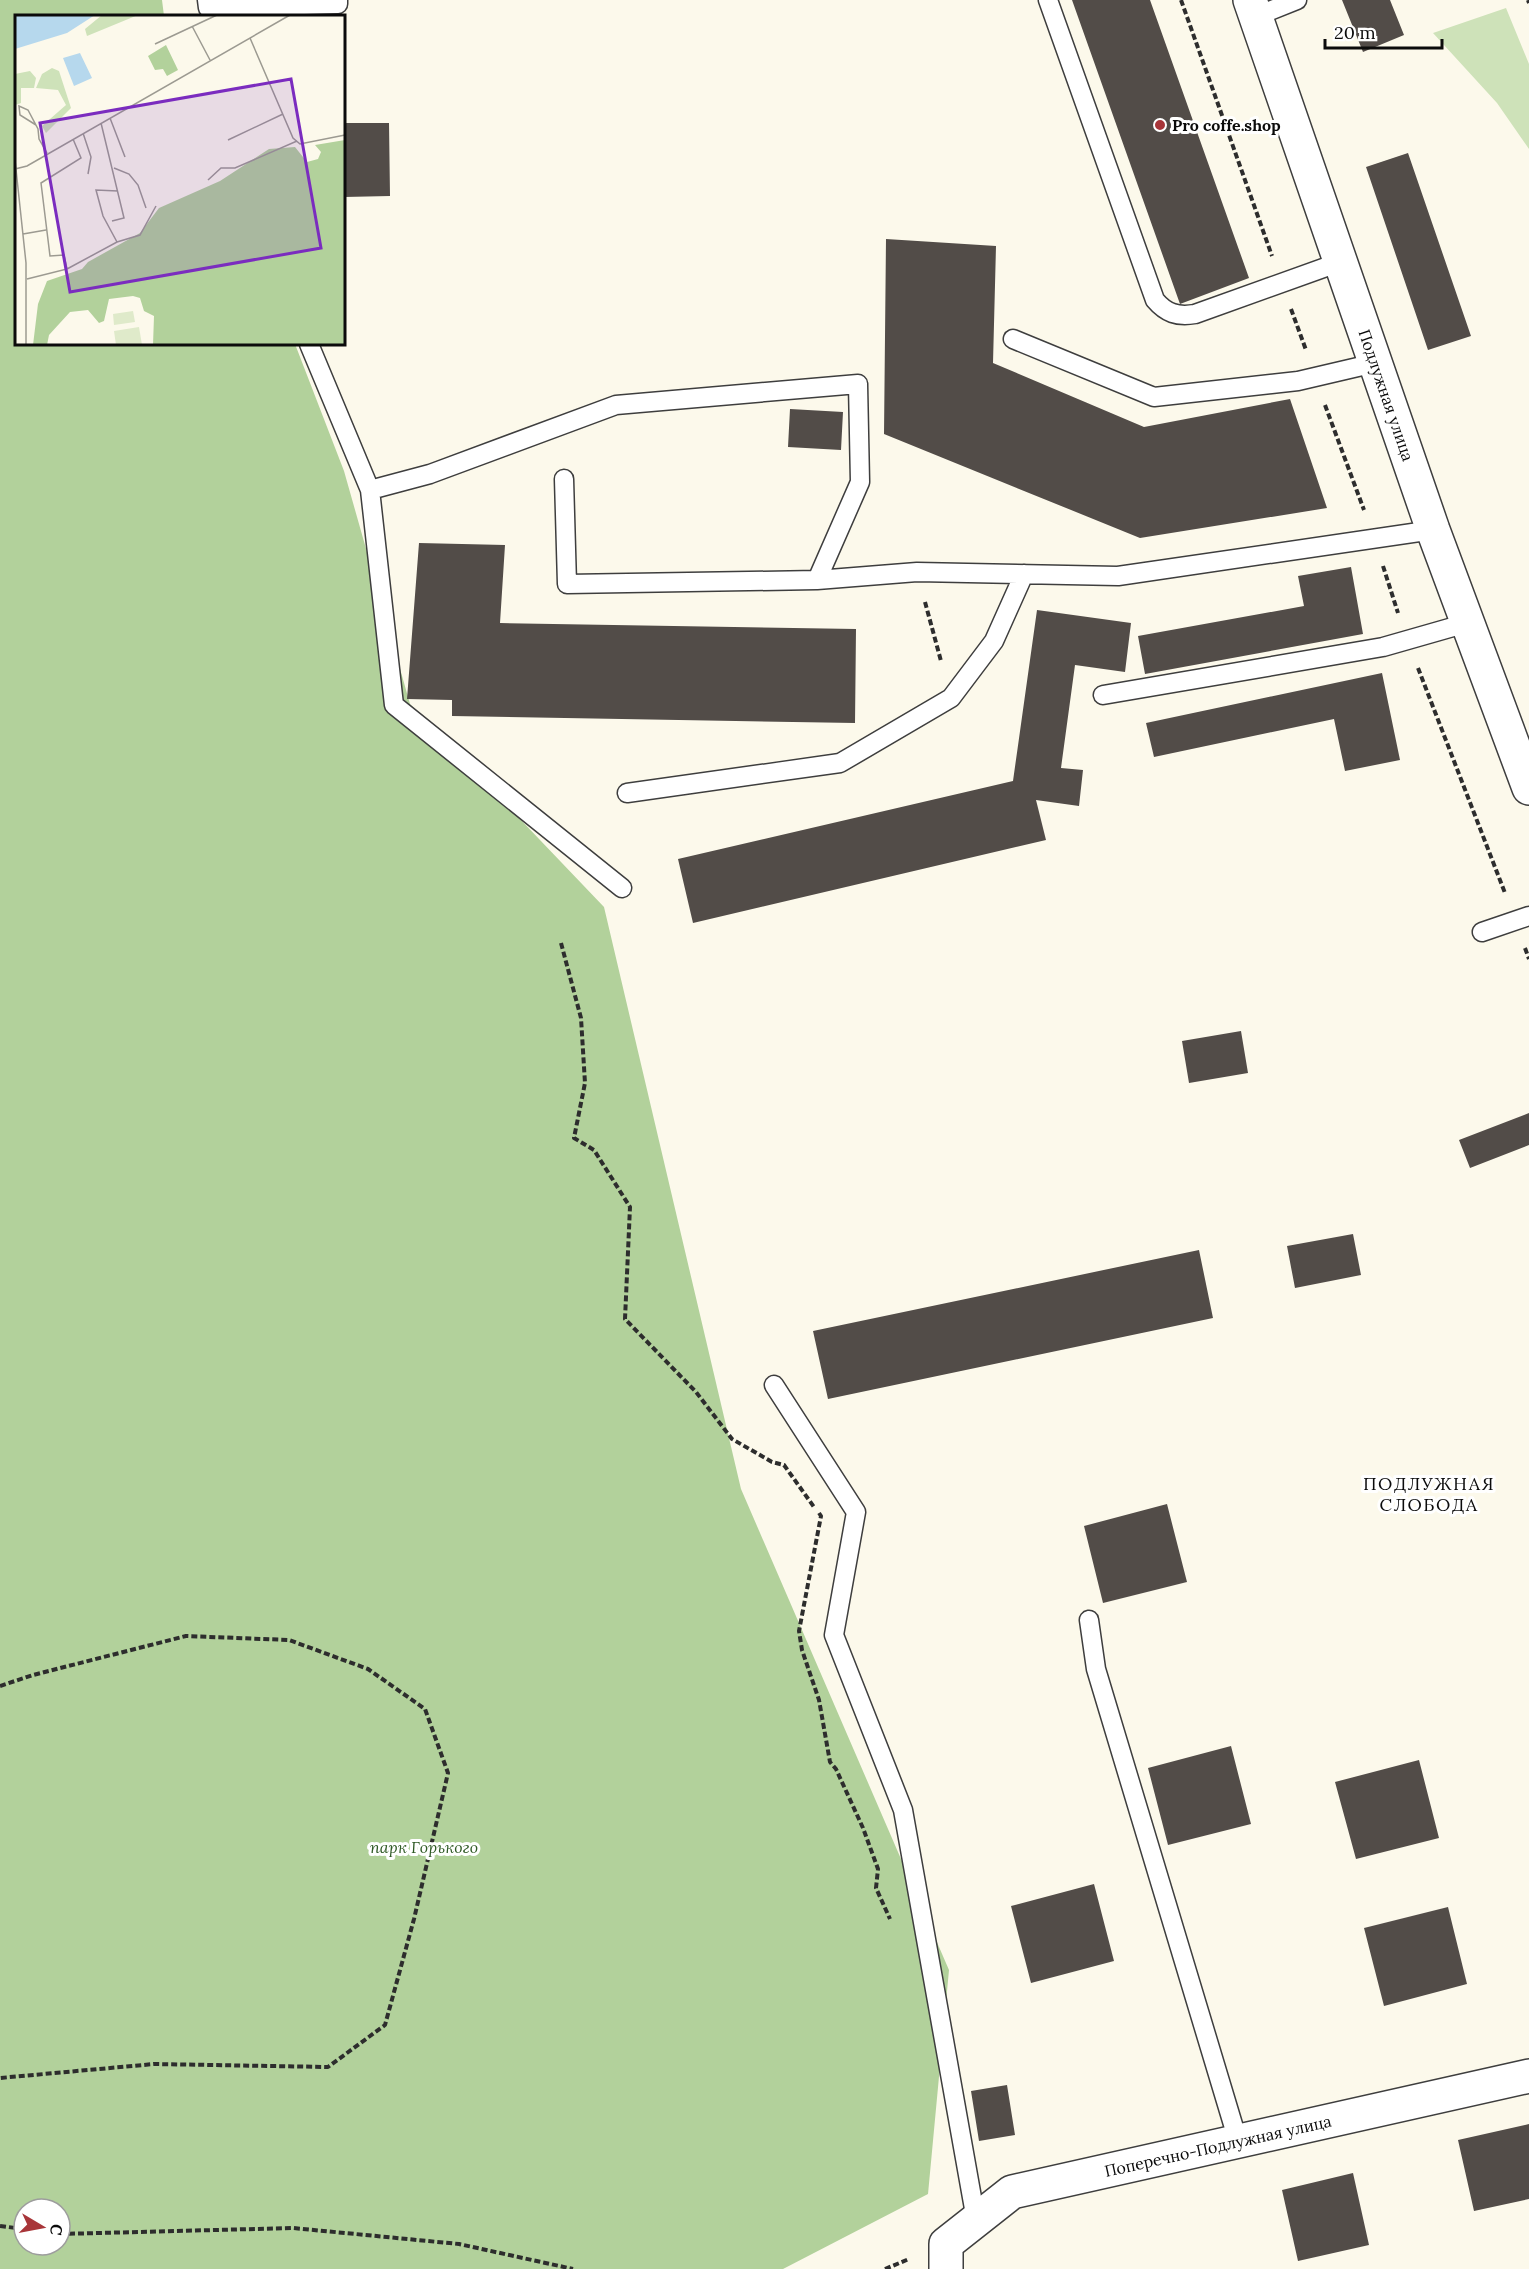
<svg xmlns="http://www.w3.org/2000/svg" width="1529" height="2269" viewBox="0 0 1529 2269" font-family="Lora,serif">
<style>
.green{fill:#cee2b9}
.forest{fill:#b2d19b;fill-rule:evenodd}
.building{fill:#524c48}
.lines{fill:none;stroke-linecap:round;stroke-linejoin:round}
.service-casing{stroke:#3e3e3e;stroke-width:21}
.minor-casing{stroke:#3e3e3e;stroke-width:36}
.tertiary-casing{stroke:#3e3e3e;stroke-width:36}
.path{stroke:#2d2d2d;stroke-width:4;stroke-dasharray:6 3;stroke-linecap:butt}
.service{stroke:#fff;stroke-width:18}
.minor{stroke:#fff;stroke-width:33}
.tertiary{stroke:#fff;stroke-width:33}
.poi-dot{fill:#a83539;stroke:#fff;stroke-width:2}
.labels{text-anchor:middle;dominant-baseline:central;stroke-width:6;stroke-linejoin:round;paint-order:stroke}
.poi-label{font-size:16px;font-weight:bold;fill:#0b0b0b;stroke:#fff;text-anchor:start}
.street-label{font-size:16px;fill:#0b0b0b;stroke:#fff}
.park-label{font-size:16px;font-style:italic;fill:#2e5924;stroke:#fff}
.neighbourhood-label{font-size:18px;letter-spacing:1.5px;fill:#0b0b0b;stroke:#fff}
.inset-road{fill:none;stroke:#9c9a91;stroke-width:1.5}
.view{fill:#7b2cbf;fill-opacity:0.15;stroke:#7b2cbf;stroke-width:3}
.inset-edge{fill:none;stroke:#0b0b0b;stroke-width:3}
</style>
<rect width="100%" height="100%" fill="#fcf9eb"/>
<path class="green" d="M1506 8 1529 64V149L1497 103 1433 33Z"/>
<path class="forest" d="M0 0H162L164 16H16V344H295L344 471 410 704 604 907 741 1489 949 1970 928 2194 783 2269H0ZM24 2209H60V2245H24Z"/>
<path class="building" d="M1072 0H1150L1249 278 1180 304Z
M1342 0H1390L1404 35 1363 52Z
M344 123H389L390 196 344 197Z
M1408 153 1471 336 1428 350 1366 167Z
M886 239 996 246 993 363 1144 427 1290 399 1327 508 1140 538 884 434Z
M790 409 843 412 841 450 788 447Z
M419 543 505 545 500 623 856 629 855 723 452 716V700L407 699Z
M1351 567 1363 634 1145 674 1138 636 1304 606 1298 576Z
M1037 610 1131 623 1125 672 1075 665 1061 768 1083 770 1079 806 1036 800 1046 840 693 923 678 859 1013 781Z
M1382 673 1400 760 1345 771 1334 719 1154 757 1146 723Z
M1241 1031 1248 1073 1189 1083 1182 1041Z
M1529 1113V1145L1470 1168 1459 1140Z
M1353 1234 1361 1275 1295 1288 1287 1246Z
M1199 1250 1213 1318 828 1399 813 1331Z
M1167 1504 1187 1582 1103 1603 1084 1526Z
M1231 1746 1251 1824 1168 1845 1148 1768Z
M1419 1760 1439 1838 1356 1859 1335 1782Z
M1094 1884 1114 1961 1031 1983 1011 1906Z
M1448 1907 1467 1984 1384 2006 1364 1928Z
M1007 2085 1015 2135 979 2141 971 2091Z
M1529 2124V2199L1474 2211 1458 2140Z
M1353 2173 1369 2245 1298 2261 1282 2190Z"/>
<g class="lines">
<defs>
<path id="service" d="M207 0 208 8 338 4V0
M1048 0 1155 300C1166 313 1177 317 1195 314L1340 262
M1257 16 1297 0
M1013 339 1154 397 1298 381 1375 363
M309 344 370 490 394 705 622 888
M564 479 567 584 817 580 917 572 1118 576 1433 530
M370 490 430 474 616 405 858 384 860 482 817 580
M1103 695 1383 647 1467 623
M627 793 840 763 951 698 994 641 1024 574
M1482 932 1529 916
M774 1385 856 1512 834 1635 903 1810 976 2220
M1089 1620 1096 1669 1238 2141"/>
<g id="minor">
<path id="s1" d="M946 2269V2244L1012 2192 1529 2076"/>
</g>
<g id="tertiary">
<path id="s2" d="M1250 0 1433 530 1529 788"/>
</g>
</defs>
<use href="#service" class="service-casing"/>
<use href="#minor" class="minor-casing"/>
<use href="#tertiary" class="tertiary-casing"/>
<path class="path" d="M1181 0 1272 256
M1528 0 1529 3
M1291 309 1306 350
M1325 405 1364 510
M1383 566 1398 613
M925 602 941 661
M1418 668 1505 893
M561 943 581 1018 585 1083 574 1138 594 1150 630 1207 625 1319 696 1392 732 1439 772 1462 784 1465 814 1507
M1525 948 1529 959
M819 1513 821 1516 799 1631 802 1650 819 1700 830 1762 836 1769 863 1828 878 1869 876 1888 890 1919
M0 1686 33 1675 186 1636 289 1640 368 1669 425 1709 448 1773 414 1919 385 2025 328 2067 154 2064 0 2078
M0 2226 24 2229
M60 2234 293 2228 459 2244 573 2269
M885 2269 909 2259"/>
<use href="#service" class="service"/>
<use href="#minor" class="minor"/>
<use href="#tertiary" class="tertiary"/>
</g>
<circle class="poi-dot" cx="1160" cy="125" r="6"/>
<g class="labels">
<g class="poi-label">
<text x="1172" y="125">Pro coffe.shop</text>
</g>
<g class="street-label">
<text stroke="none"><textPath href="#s2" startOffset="418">Подлужная улица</textPath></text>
<text stroke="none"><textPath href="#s1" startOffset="320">Поперечно-Подлужная улица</textPath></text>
</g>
<g class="park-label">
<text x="424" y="1847">парк Горького</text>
</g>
<g class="neighbourhood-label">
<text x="1429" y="1483">ПОДЛУЖНАЯ<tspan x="1429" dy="21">СЛОБОДА</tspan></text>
</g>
</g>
<g transform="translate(15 15)">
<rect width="330" height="330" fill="#fcf9eb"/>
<path d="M87 0H123L72 21 70 14ZM37 53 44 56 56 93 31 118 27 111 51 90 43 75 21 73 27 59ZM15 56 21 63 19 73H6V88L0 90V59Z" fill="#cee2b9"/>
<path d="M151 30 163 55 152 61 148 54 140 55 133 41ZM330 125V330H138L139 301 129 296 125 283 118 281 94 284 89 306 84 308 73 295 55 297 34 320 32 330H18L23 289 32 266 67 254 73 247 125 218 144 193 205 166 254 134 280 132 292 147 303 144 306 137 300 130Z" fill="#b2d19b"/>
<path d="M118 296 120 307 99 310 98 299ZM124 312 127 330H101L99 316Z" fill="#dfeaca"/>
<path d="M0 0H80L52 18 0 34ZM65 38 77 63 59 71 48 43Z" fill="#b6d8ed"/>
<path class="inset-road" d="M177 11 195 45M235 23 278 123 285 129 330 120M140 29 202 0M95 103 110 142M86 108 109 203 97 206M21 110 5 100 4 91 13 95 23 114 24 124 32 138M68 118 76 142 73 159M213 125 268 99M0 145 11 248V330M99 153 114 159 123 170 131 193M0 154 12 151 275 0M193 165 206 153H220L282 126M8 219 31 215M102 227 88 201 81 175 103 176M52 254 102 227 125 220 141 191M12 264 52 254 49 240 35 241 26 168 66 143 58 124"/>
<path class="view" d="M276 64 306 233 55 277 25 108Z"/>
<rect width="330" height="330" class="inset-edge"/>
</g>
<g transform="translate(42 2227) rotate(100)"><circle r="28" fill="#ffffff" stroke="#9d9d9d" stroke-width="1.5"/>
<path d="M0-4.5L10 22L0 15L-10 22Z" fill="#a83539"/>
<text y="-9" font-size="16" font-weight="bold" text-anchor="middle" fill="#0b0b0b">С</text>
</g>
<path d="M1325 39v9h117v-9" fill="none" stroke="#0b0b0b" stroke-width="3"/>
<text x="1334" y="39" font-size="18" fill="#0b0b0b" stroke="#ffffff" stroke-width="4.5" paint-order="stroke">20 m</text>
</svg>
